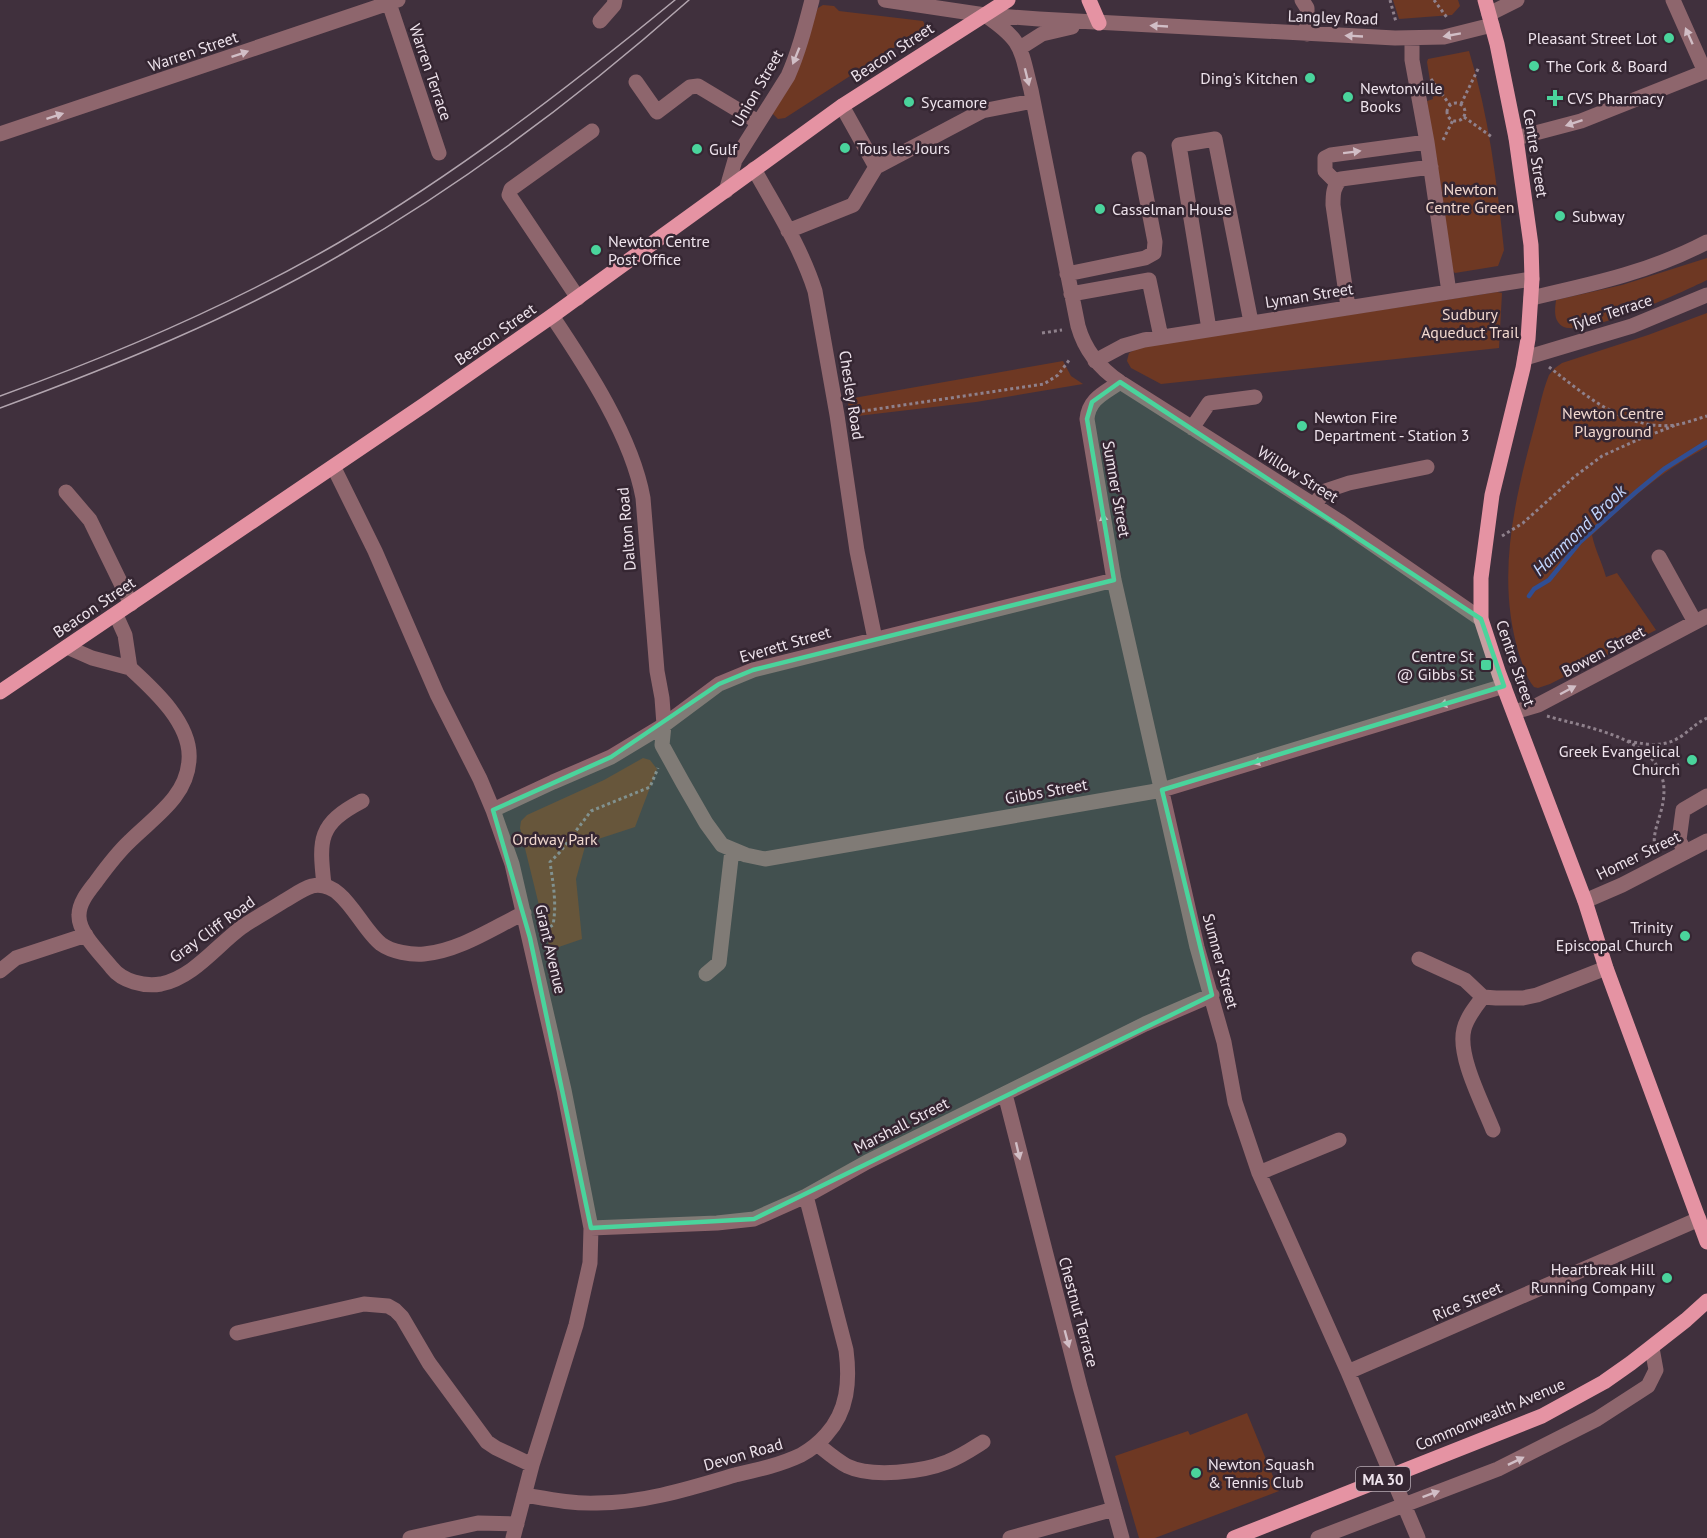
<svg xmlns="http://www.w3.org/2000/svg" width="1707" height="1538" viewBox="0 0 1707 1538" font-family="'PT Sans',sans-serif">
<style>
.green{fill:#6e3823}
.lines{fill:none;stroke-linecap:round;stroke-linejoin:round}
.stream{stroke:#304e93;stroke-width:4.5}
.path{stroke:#8f818c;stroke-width:3;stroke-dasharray:3 3;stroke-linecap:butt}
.minor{stroke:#8e666d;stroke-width:15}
.major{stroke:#e593a3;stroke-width:15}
.tram{stroke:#b2a5af;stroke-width:1.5}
.oneway{fill:#d1bec6}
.marked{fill:#4ad49c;fill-opacity:0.2;stroke:#4ad49c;stroke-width:4.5;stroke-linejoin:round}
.poi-dot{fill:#4ad49c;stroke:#352632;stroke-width:2}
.labels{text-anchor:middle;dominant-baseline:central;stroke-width:5;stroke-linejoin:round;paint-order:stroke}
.shield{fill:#352632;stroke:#b6aab4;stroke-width:1.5}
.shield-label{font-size:15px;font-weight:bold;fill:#eee3ec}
.street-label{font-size:16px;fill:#eee3ec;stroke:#352632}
.poi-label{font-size:16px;fill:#eee3ec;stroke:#352632;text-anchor:start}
.park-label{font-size:16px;fill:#f1d8cf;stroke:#352632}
.water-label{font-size:18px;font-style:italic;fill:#c2d6fe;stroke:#352632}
</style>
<rect width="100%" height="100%" fill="#40303d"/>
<path class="green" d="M1393 0H1458L1460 6 1452 15 1399 19Z
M823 5 834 6 839 11 923 21 926 27 785 118 778 119 772 113 818 8Z
M1469 51C1489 116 1497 183 1504 250L1498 266 1455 273 1453 271 1427 101 1433 99 1427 62 1428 59Z
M1707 258V280C1685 291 1581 339 1562 326 1553 320 1555 309 1556 300L1622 285Z
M1497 292 1502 293 1499 348 1161 384 1131 368 1127 361 1129 353 1140 347Z
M1707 313V447C1664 469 1627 502 1592 535 1595 550 1602 562 1606 577L1617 573 1656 630 1550 684 1538 688 1534 687C1526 678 1523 665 1519 654 1496 578 1514 502 1534 428 1539 411 1542 392 1549 375L1555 368 1562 363 1648 335Z
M1063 361 1071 376 1083 384 976 402 849 417 848 399Z
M643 758 650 760 657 769 635 827 586 843 576 879 582 939 550 950 520 828 521 821 527 815 604 780Z
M1247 1413 1279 1491 1155 1538H1139L1115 1456 1188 1431 1190 1435Z"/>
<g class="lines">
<path class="stream" d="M1529 596 1534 589 1549 580 1580 542 1636 492 1664 469 1707 442"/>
<path class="path" d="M1390 0 1396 22
M1434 0 1448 19
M1431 79 1450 105
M1447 112a9 9 0 1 1 18 0a9 9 0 1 1-18 0Z
M1461 104 1479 67
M1464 117 1492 137
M1443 140 1453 120
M1042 333 1062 330
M1549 367C1585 395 1626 431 1675 425 1686 423 1697 419 1707 416
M850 413 1044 384 1058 375 1070 359
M1502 536 1523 523 1574 477 1602 456 1637 440 1676 425
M1547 716C1590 729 1674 739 1663 802 1661 817 1650 836 1656 851
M1628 741C1649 745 1665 748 1683 735 1691 729 1698 722 1707 718
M1660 773 1680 764
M545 930 553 925C557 903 553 884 550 862L560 852 591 811 650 787 658 768"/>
<path class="minor" d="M885 0 985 15 1039 19 1395 38 1444 37 1492 25
M1302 0 1307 8V34
M1673 0 1705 72
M389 3 439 153
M1489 14 1517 0
M985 15C1023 41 1020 47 1031 90L1078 326C1085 351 1099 368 1120 382L1339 521 1481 619
M600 21 614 5 615 0
M1412 39V60L1427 142 1449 292
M1020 48 1042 34 1072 27
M636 82 657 112 690 87 698 86 758 122
M842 106 876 167
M0 134 398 0
M1516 138 1581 121 1707 71
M754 169C776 209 801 247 815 291L837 415 857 551 875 639
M1337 183 1325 171V158L1331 155 1427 142
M726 191 735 160 788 76C799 51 805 27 812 0
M788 231 853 205 876 167 982 111 1033 101
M1067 274 1145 258 1154 253 1155 242 1139 159
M1071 294 1149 280 1161 337
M578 298 509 195 511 189 592 131
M1531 298C1593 284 1650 272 1707 242
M1348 307 1333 205C1333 195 1333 186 1341 179L1431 167
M552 316C587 368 632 437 643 498L657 671 662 698 664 725 662 745 683 783 706 823 722 845 746 855 765 859 1162 790 1504 686
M1209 329 1179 145 1215 139 1251 322
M1525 358 1632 326 1707 295
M1095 361 1123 346 1144 340 1532 279
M1120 382C1105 393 1089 398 1087 419L1114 580 1197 947 1224 1042 1235 1102 1259 1173 1348 1372 1418 1538
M1192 428 1209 403 1255 397
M334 468 375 551 437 694 480 779 493 810 512 864 564 1090 591 1228 590 1263 576 1325 532 1465 513 1538
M66 492 90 520 131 604
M1314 505 1325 491 1349 483 1427 467
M1659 557 1695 622
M67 647 92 658 130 668 125 635 116 615
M130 668C154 690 192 724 189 760 187 797 154 817 130 841 116 854 106 868 95 883 88 892 79 903 79 915 78 933 101 954 112 968 122 981 144 987 161 984 194 977 216 946 242 927 255 918 270 910 284 901 293 896 302 889 312 886 344 879 359 927 381 944 392 952 411 955 424 954 459 951 493 928 524 913
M1514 712 1538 705 1707 616
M493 810 553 782 611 757 664 725 719 684 753 670 1114 580
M1685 852 1679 840 1683 810 1707 796
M324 885C319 839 318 824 362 801
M1585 901 1622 885 1707 841
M1419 959 1465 980 1483 997 1496 998H1523L1537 995 1606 968
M0 971 16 958 86 935
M706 974 719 963 732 850
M1483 997C1476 1006 1467 1017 1464 1029 1457 1056 1483 1104 1493 1130
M1005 1094 1080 1387 1122 1538
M1259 1173 1339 1140
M591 1228 717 1223 754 1219 806 1196 867 1162 1145 1024 1212 995
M237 1333 364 1304 388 1306 395 1310 402 1317 429 1363 487 1442 496 1448 532 1465
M1348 1372 1699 1219
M817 1444C827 1452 836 1460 847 1466 872 1478 922 1472 947 1462 960 1457 972 1449 983 1442
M524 1495C548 1499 572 1504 597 1503 644 1503 691 1488 735 1475 757 1470 780 1465 801 1455 810 1450 819 1443 826 1435 848 1411 850 1381 846 1350L806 1196
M410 1538 478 1523 517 1524
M1010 1538 1114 1509
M1318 1538 1498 1469 1597 1419 1648 1386 1656 1370 1652 1348"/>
<path class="major" d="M1089 0 1099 23
M1485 0 1497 44 1516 138 1531 245 1532 279 1528 339 1523 368 1492 495 1481 578V619L1499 674 1585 901 1606 968 1707 1242
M0 692 424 405 552 316 842 106 1008 0
M1234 1538 1542 1416 1604 1382 1631 1363 1686 1320 1707 1301"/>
<path class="tram" d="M0 396C116 354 231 305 338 243 457 173 568 88 675 0
M0 408C117 365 234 317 342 254 466 182 582 95 689 0"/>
</g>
<defs><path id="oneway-solid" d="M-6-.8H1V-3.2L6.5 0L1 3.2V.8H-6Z" transform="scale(1.5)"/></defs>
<g class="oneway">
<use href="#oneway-solid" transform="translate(1159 26) rotate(-177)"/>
<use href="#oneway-solid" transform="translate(1452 35) rotate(170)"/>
<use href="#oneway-solid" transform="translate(1354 36) rotate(-177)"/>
<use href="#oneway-solid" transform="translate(1689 36) rotate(-114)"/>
<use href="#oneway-solid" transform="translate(240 54) rotate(-19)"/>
<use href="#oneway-solid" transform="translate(796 56) rotate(112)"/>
<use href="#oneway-solid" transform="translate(1027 77) rotate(76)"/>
<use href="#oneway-solid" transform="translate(55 116) rotate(-18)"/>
<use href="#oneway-solid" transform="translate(1574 123) rotate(162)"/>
<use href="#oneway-solid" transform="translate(1352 152) rotate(-7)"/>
<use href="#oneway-solid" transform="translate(1104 522) rotate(-100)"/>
<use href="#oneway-solid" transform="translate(1568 690) rotate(-28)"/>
<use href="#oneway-solid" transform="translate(1448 703) rotate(163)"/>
<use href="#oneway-solid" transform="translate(1261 761) rotate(163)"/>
<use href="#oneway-solid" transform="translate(1018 1151) rotate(77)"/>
<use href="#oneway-solid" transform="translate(1067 1339) rotate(75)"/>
<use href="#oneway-solid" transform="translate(1516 1461) rotate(-26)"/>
<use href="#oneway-solid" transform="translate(1431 1494) rotate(-20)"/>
</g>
<path class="marked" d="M1120 382 1481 619 1504 686 1162 790 1212 995 754 1219 591 1228 530 938 493 810 611 757 719 684 753 670 1114 580 1087 419 1092 402Z"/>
<g class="poi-dot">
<circle cx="1669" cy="38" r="6"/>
<circle cx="1534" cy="66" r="6"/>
<circle cx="1310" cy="78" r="6"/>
<circle cx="1348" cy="97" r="6"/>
<path d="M1552 89h6v6h6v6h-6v6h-6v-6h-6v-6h6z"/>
<circle cx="909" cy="102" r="6"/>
<circle cx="845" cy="148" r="6"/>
<circle cx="697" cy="149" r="6"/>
<circle cx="1100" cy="209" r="6"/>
<circle cx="1560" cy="216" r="6"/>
<circle cx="596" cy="250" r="6"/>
<circle cx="1302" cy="426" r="6"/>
<rect x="1480" y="659" width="12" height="12" rx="3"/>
<circle cx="1692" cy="760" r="6"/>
<circle cx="1685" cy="936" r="6"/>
<circle cx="1667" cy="1278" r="6"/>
<circle cx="1196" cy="1473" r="6"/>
</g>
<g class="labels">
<rect class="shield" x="1356" y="1467" width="54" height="24" rx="4.5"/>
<g class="shield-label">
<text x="1383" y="1479">MA 30</text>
</g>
<g class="street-label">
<text transform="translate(1333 17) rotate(2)">Langley Road</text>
<text transform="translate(193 51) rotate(-19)">Warren Street</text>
<text transform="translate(892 52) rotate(-33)">Beacon Street</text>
<text transform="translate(431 72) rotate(71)">Warren Terrace</text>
<text transform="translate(757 88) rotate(-60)">Union Street</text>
<text transform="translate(1536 153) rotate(81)">Centre Street</text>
<text transform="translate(1309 295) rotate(-9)">Lyman Street</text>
<text transform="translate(1611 312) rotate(-18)">Tyler Terrace</text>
<text transform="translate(495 334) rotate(-35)">Beacon Street</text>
<text transform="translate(852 395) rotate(81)">Chesley Road</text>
<text transform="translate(1298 474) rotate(32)">Willow Street</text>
<text transform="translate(1117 489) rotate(80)">Sumner Street</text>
<text transform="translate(626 529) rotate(-95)">Dalton Road</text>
<text transform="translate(94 607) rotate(-34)">Beacon Street</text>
<text transform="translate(785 644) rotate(-16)">Everett Street</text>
<text transform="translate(1603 651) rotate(-28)">Bowen Street</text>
<text transform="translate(1516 663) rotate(71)">Centre Street</text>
<text transform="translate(1046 791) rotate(-10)">Gibbs Street</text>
<text transform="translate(1638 855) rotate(-26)">Homer Street</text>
<text transform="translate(212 929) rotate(-36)">Gray Cliff Road</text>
<text transform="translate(551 949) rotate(77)">Grant Avenue</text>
<text transform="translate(1221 961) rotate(75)">Sumner Street</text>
<text transform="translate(901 1125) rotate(-27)">Marshall Street</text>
<text transform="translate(1467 1301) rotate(-24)">Rice Street</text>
<text transform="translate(1079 1312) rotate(75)">Chestnut Terrace</text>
<text transform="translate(1490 1414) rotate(-23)">Commonwealth Avenue</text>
<text transform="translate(743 1454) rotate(-16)">Devon Road</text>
</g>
<g class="poi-label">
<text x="1657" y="38" text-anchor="end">Pleasant Street Lot</text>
<text x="1546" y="66">The Cork &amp; Board</text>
<text x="1298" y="78" text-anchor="end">Ding's Kitchen</text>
<text x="1360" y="88">Newtonville<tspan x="1360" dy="18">Books</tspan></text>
<text x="1567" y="98">CVS Pharmacy</text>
<text x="921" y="102">Sycamore</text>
<text x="857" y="148">Tous les Jours</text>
<text x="709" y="149">Gulf</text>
<text x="1112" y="209">Casselman House</text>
<text x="1572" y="216">Subway</text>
<text x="608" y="241">Newton Centre<tspan x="608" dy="18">Post Office</tspan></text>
<text x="1314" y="417">Newton Fire<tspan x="1314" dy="18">Department - Station 3</tspan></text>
<text x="1474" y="656" text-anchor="end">Centre St<tspan x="1474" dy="18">@ Gibbs St</tspan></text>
<text x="1680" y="751" text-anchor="end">Greek Evangelical<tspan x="1680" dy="18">Church</tspan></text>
<text x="1673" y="927" text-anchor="end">Trinity<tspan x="1673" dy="18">Episcopal Church</tspan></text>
<text x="1655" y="1269" text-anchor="end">Heartbreak Hill<tspan x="1655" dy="18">Running Company</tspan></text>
<text x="1208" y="1464">Newton Squash<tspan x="1208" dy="18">&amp; Tennis Club</tspan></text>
</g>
<g class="park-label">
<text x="1470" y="189">Newton<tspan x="1470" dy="18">Centre Green</tspan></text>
<text x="1470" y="314">Sudbury<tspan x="1470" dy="18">Aqueduct Trail</tspan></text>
<text x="1613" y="413">Newton Centre<tspan x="1613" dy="18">Playground</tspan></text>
<text x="555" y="839">Ordway Park</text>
</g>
<g class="water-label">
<text transform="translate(1579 530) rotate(-44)">Hammond Brook</text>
</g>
</g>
</svg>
